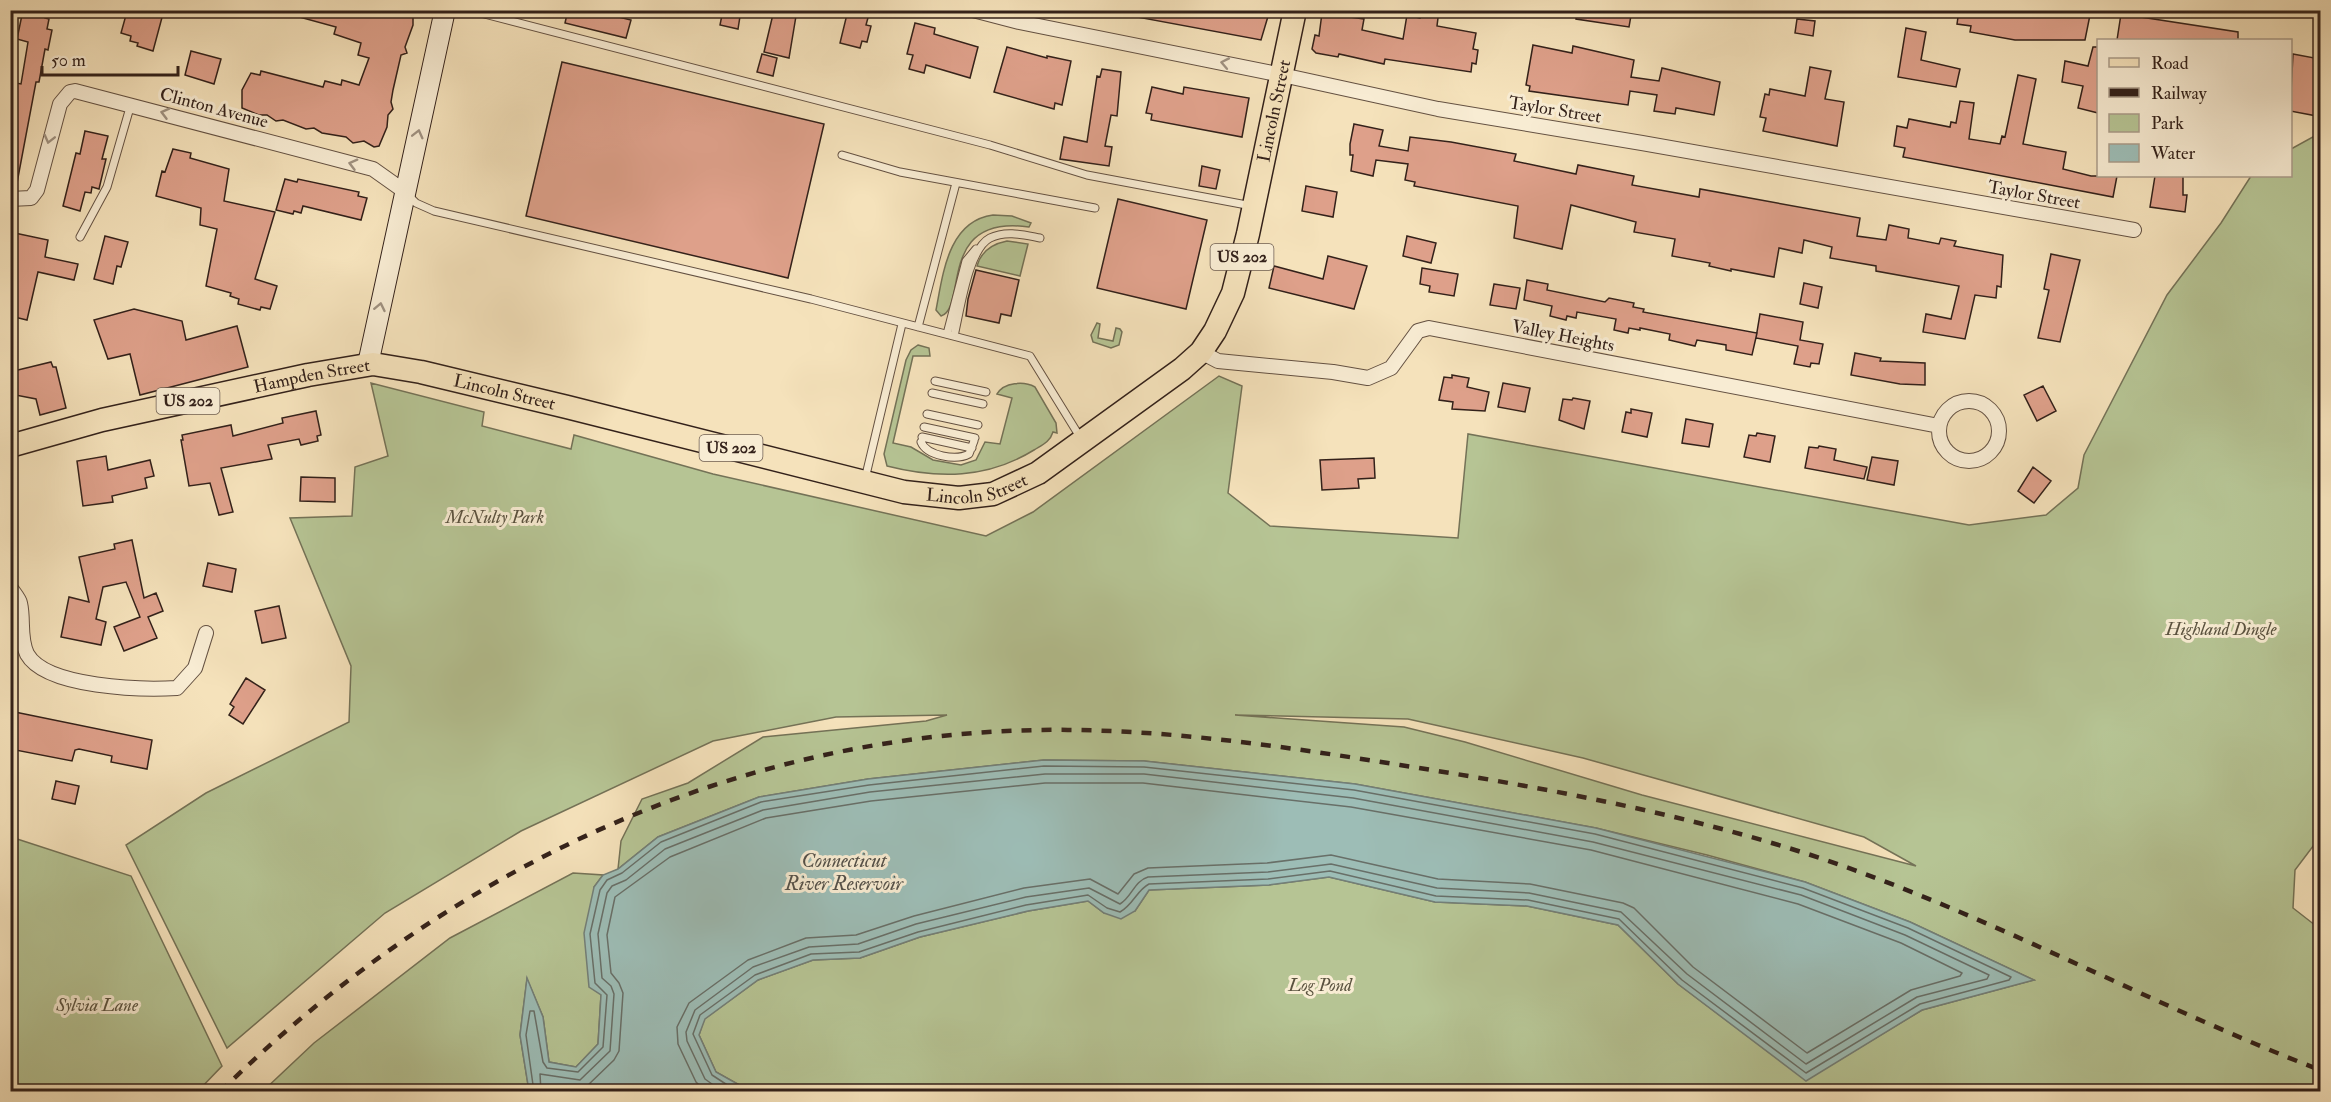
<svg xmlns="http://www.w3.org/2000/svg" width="2331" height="1102" viewBox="0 0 2331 1102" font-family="'IM FELL Double Pica',serif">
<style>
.green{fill:#b6c494;stroke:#747257;stroke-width:1.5;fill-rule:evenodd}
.water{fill:#9dbdb6;stroke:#737f78;stroke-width:1.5}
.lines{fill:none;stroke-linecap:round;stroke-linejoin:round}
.shore{stroke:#686f68;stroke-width:1.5}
.building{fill:#dea08a;stroke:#33211a;stroke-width:1.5}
.service-casing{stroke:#645142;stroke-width:9}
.minor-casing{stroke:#645142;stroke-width:16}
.secondary-casing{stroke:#33211a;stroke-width:22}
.primary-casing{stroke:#33211a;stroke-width:25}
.service{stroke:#f8ecd3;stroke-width:7}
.minor{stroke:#f8ecd3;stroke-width:14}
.secondary{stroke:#f8ecd3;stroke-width:20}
.primary{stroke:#f5e2bb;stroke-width:22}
.rail{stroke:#33211a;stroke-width:4.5;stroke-dasharray:10 10;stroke-linecap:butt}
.oneway{stroke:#9f9180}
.labels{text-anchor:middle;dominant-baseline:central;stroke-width:6;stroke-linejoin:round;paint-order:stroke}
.shield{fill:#f8ecd3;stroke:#6e5e52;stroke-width:1.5}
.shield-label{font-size:16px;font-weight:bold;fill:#33211a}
.street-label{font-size:18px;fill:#33211a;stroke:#f8ecd3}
.park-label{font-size:18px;font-style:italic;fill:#5a523f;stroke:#f8ecd3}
.water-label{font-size:20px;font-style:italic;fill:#535049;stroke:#f8ecd3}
</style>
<rect width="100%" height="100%" fill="#f5e2bb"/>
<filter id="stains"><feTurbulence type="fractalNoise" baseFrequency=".00333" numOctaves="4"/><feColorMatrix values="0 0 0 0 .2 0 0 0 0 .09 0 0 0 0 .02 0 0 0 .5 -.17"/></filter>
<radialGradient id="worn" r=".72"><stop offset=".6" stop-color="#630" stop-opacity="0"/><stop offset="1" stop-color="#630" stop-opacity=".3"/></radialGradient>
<path class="green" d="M2320 133V837L2295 870 2293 908 2320 929V1091H750L716 1072 699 1035 704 1019 758 980 813 960 860 958 920 937 1028 911 1088 901 1104 913 1135 911 1149 890 1269 885 1329 877 1435 902 1527 906 1618 925 1678 984 1806 1080 1922 1010 2034 980 1910 922 1805 882 1707 855 1596 828 1355 784 1144 761 1044 760 868 779 759 797 658 837 618 869 621 841 642 799 688 783 763 737 926 721 947 715 836 717 713 741 521 831 385 913 227 1048 126 845 206 793 349 722 351 666 290 518 352 516 355 467 388 456 371 383 484 412 482 426 571 449 574 435 713 474 986 536 1033 512 1219 376 1242 386 1228 493 1270 526 1458 538 1468 434 1969 525 2046 515 2078 488 2084 455 2167 295 2221 223 2251 176H2290L2291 149ZM1235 715 1408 719 1583 758 1864 837 1916 866 1642 795 1465 742 1404 727Z
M993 215 1012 216 1031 223 1029 227C936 214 968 308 941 316L936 310C943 274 948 221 993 215Z
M1007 241 1028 244 1020 276 977 266C981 251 992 244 1007 241Z
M1097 323 1100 324 1098 338 1113 341 1116 328 1120 329 1122 332 1119 345 1111 348 1093 342 1091 335Z
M918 345 929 348 930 356H913L893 443 911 447 933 460 961 465 976 460 985 442 1000 444 1012 398 997 394C1004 382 1024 381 1035 387L1056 423 1057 433 1053 432C1050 442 1042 445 1034 450 987 479 938 479 887 466L884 454 906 360 911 350Z
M11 837 131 876 222 1066 198 1091H11Z
M573 873 603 875 594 887 601 995 598 1044 576 1067 549 1062 543 1017 527 979 520 1035 529 1091 262 1092 314 1043 450 938Z"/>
<path class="water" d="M1044 760 1144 761 1355 784 1596 828 1805 882 1910 922 2034 980 1922 1010 1806 1081 1678 984 1618 925 1527 906 1435 902 1329 877 1269 885 1149 890 1135 911 1121 919 1104 913 1088 901 1028 911 920 937 860 958 813 960 758 980 705 1019 699 1035 716 1072 750 1091H529L520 1035 527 978 543 1017 549 1062 576 1067 598 1044 601 995 589 987 584 933 594 887 603 875 618 869 658 837 759 797 868 779Z"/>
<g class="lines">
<path class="shore" d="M534 1092 526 1035 530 1011H534L543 1062 547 1068 578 1072 603 1047 607 995 595 983 590 934 600 890 607 880 622 873 661 842 761 802 869 785 1044 766 1144 767 1354 790 1595 834 1803 888 1908 928 2011 977 2009 980 1920 1004 1806 1073 1682 980 1619 919 1528 900 1436 896 1330 871 1268 879 1149 884C1137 890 1133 905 1120 912L1107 908 1088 895 1026 905 918 932 859 952 811 954 755 975 700 1015 693 1034 712 1075 738 1092
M541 1092 540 1074 580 1080 610 1051 614 994 611 986 602 978 598 934 607 893 612 886 626 880 665 849 763 810 870 792 1045 774H1144L1353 798 1593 842 1801 895 1905 935 1989 975 1987 979 1917 997 1806 1064 1687 974 1621 912 1529 893 1437 888 1331 864 1268 872 1148 877C1134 881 1132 897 1120 904L1089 888 1026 897 916 924 858 944 809 947 753 967 695 1010 686 1032 687 1041 705 1079 723 1092
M550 1092 553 1086 575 1089 586 1087 614 1060 619 1051 623 993 619 983 611 973 607 935 615 897 670 857 766 818 871 801 1045 783H1143L1351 807 1591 850 1798 904 1901 943 1962 973 1960 976 1911 990 1807 1053 1693 967 1634 908 1623 903 1530 884 1438 879 1331 855 1267 863 1148 868 1134 874 1118 894 1090 879 1024 888 914 916 856 935 806 938 748 960 689 1003 677 1027 678 1044 696 1082 706 1092"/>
</g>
<path class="building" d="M23 10H46L45 18 49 19 47 29 52 30 48 50 45 49 39 82H36L17 183H10V82L21 84 28 42 17 39Z
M133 10H164L153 51 137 46 138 43 130 41 131 36 121 33 126 15 132 16Z
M293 10H413V25L405 47 407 53 401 55 393 90 391 102 393 109 388 115 387 127 379 146 374 147 364 141 353 143 346 137 322 133 314 128 306 129 283 120 276 121 267 115H259L242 108V90L251 73 260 75 261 71 323 87 325 81 341 85 342 80 359 85 369 58 358 55 361 43 334 34 336 27 292 15Z
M568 10H603L602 13 631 20 626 38 565 23Z
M723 10H741L738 29 720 25Z
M774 10H797L789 58 764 52Z
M848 10 869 14 866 25 871 26 867 42 862 41 860 48 840 43Z
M1138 10H1255L1269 13 1261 40 1137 17Z
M1421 10H1439L1437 26 1476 33 1473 49 1478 50 1476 64 1472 63 1471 72 1385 59 1384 64 1339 54 1338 57 1316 53 1312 49 1315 35 1319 36 1322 13 1364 19 1362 30 1403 39 1407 15 1420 18Z
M1577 10H1632L1629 27 1576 19Z
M1959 10H2091L2085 40H2015L1970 32 1971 26 1957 24Z
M2121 14 2238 32V40H2117Z
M1797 19 1815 21 1813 36 1795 33Z
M915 23 935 28 934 34 978 47 970 78 926 65 924 73 909 69 913 55 907 54Z
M1906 28 1926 32 1921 60 1960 69 1956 87 1898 77Z
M1533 45 1572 53 1573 46 1634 60 1631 77 1659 81 1662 68 1720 82 1714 115 1676 108 1675 114 1654 111 1657 95 1630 91 1628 105 1529 91 1530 86 1526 85Z
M1007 47 1047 58V56L1071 61 1062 105 1055 103 1054 109 994 92Z
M2093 47H2098V113L2078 108 2083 86 2062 82 2065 61 2088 66Z
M191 51 221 59 214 84 185 75Z
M762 54 777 58 773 76 757 72Z
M2293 54 2320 59V99L2317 116 2290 111Z
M562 62 824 124 788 278 526 216Z
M1810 67 1831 71 1825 99 1844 102 1837 146 1763 131 1766 118 1760 117 1765 94 1769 95 1770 89 1805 96Z
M1102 69 1121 72 1117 116 1111 115 1105 146 1112 147 1109 166 1060 159 1064 137 1087 142 1097 76 1100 77Z
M2018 75 2036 79 2023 144 2066 152 2063 169 2091 176H2117L2113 197 1903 157 1905 148 1894 146 1897 126 1907 128 1909 119 1950 127 1951 122 1956 123 1960 101 1974 103 1969 139 2000 144 2002 136 2005 137Z
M1152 87 1183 94 1184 87 1249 98 1242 137 1151 120 1152 114 1146 113Z
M1354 124 1383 130 1379 146 1408 151 1410 137 1451 142 1516 154 1514 161 1576 174 1578 165 1634 176 1632 185 1699 197 1700 189 1860 218 1857 236 1886 240 1889 225 1909 229 1908 238 1939 244 1941 238 1956 241 1954 246 2003 255 2001 287 1997 286 1996 298 1975 295 1965 339 1923 332 1926 314 1951 319 1959 286 1876 271V266L1830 258 1832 247 1804 240 1802 253 1779 248 1774 277 1731 269V271L1709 266 1710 263 1672 256 1675 239 1634 232 1636 222 1571 205 1562 249 1514 238 1518 206 1414 186 1415 182 1405 180 1408 164 1376 160 1373 176 1351 171 1353 155H1350V144Z
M85 131 108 136 102 159H106L99 189 92 187 91 193 85 192 80 211 63 206 76 153 80 154Z
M173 149 191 153 190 158 229 169 224 201 275 212 255 279 277 286 270 309 261 307 260 310 238 304 239 299 230 296 231 293 206 286 217 229 200 225 201 208 156 196 162 171 165 172Z
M1202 166 1220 170 1216 189 1199 186Z
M2155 176H2183V195H2187L2185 212 2150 207Z
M285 179 297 182 298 179 359 192 358 196 367 198 361 220 303 206 301 213 294 211 293 214 276 210Z
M1306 186 1337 192 1333 217 1302 211Z
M1118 199 1207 220 1186 309 1097 288Z
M10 232 48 240 45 257 78 264 74 280 38 272 27 320 10 316Z
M105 236 128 242 121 267 117 266 113 284 94 279Z
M1407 236 1436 243 1431 263 1403 256Z
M2051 254 2080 260 2060 342 2038 338 2049 290 2044 289Z
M1328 256 1367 266 1354 309 1269 288 1274 266 1323 279Z
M1422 268 1458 274 1454 296 1429 292 1430 286 1420 284Z
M976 270 1019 280 1011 316 1001 314 999 323 966 316 968 299Z
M1527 280 1548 284 1547 290 1605 302 1609 298 1634 303 1633 307 1644 309 1643 312 1757 333 1752 355 1726 350V345L1697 340 1695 346 1669 340 1670 334 1640 328V330L1629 328 1628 333 1614 330 1616 319 1577 312 1576 318 1567 316 1566 320 1550 316 1552 306 1524 300Z
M1804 283 1822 287 1818 308 1800 304Z
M1494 284 1520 288 1516 309 1490 305Z
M134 309 182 321 186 340 237 326 248 367 140 395 130 354 108 359 94 320Z
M1760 314 1803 322 1800 340 1823 344 1819 364 1811 363 1810 367 1794 364 1798 346 1756 338Z
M1855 353 1881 358 1880 361 1925 363V385L1900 384 1851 375Z
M51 362 53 367H56L66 408 40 415 36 399 10 394V368L18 370Z
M1452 375 1469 378 1467 387 1489 392 1485 411 1452 409 1453 402 1439 400 1444 377 1452 378Z
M1503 383 1530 388 1525 412 1498 407Z
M2043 386 2056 411 2037 421 2024 395Z
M1573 398 1590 401 1584 429 1559 420 1563 399 1572 400Z
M1631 409 1652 413 1647 437 1622 432 1626 412 1631 413Z
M316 411 321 435 317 436 318 441 301 445 299 439 268 445 272 459 221 468 233 512 219 515 210 483 189 486 181 440H183L182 435 231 425 233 436 283 423 282 418Z
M1686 419 1713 424 1709 447 1682 443Z
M1757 433 1775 436 1770 462 1744 457 1749 435 1756 436Z
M1819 446 1836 449 1834 460 1867 467 1864 479 1805 468 1809 447 1818 448Z
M106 456 108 470 150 460 154 476 145 478 147 488 112 496 113 502 83 506 77 461Z
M1872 457 1898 461 1894 485 1867 480Z
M1374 458 1375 478 1358 479 1359 488 1322 490 1320 460Z
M2033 467 2051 481 2034 503 2018 491Z
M301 477 335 478V502L300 501Z
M132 540 144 598 156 593 163 611 148 617 157 638 124 651 114 627 140 617 126 582 103 587 96 619 106 622 101 645 61 637 69 597 89 602 79 557 115 549 114 544Z
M208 563 236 569 232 592 203 586Z
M279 606 286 638 262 643 255 611Z
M246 678 265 690 243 724 229 715 234 707 230 704Z
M10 711 152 740 147 769 111 762 112 756 79 749 75 750 72 761 10 749Z
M56 781 79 786 75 804 52 799Z"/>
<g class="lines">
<defs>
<path id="service" d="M469 10 990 145 1087 175 1252 206
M842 155 900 172 1095 208
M409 196 416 203 434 211 811 299 1030 356 1080 437
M80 237 107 187 131 104
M918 327 956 183
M947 334 966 261 976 249
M954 336C960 312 968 249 990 238 1006 230 1024 235 1040 238
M935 381 986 392
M932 393 983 404
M927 414 978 425
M924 427 975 438
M922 437 972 448
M921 442C927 456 956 461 969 454L974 441
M865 479 902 324"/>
<path id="minor" d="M973 10 1019 22 1282 75 1438 109 1642 143 2134 230
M10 199 31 198 37 190 60 104 70 92 75 91 373 169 404 191
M1201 352 1218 361 1333 372 1368 378 1391 368 1418 331 1429 328 1939 426
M1939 431a30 30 0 1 1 60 0a30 30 0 1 1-60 0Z
M10 587C13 592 19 598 20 603 24 620 19 637 27 654 46 688 143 690 177 688L195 668 206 633"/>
<path id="secondary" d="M368 364 445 10"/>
<g id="primary">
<path id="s1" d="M10 446 102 420 308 375 373 364 421 372 567 407 904 492 959 498 993 494 1038 473 1182 369 1201 352 1215 331 1233 293 1248 234 1295 10"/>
</g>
</defs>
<use href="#service" class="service-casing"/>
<use href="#minor" class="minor-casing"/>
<use href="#secondary" class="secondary-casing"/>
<use href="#primary" class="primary-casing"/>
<use href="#service" class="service"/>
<use href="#minor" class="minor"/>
<use href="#secondary" class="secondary"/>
<use href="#primary" class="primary"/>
<path class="rail" d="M220 1092C441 875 727 735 1039 730 1160 728 1281 746 1400 765 1541 787 1683 813 1820 858 1992 916 2151 1005 2320 1070"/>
</g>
<defs><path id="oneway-chevron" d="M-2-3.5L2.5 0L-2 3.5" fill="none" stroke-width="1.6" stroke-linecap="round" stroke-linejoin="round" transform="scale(1.5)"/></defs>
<g class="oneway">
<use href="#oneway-chevron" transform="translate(1225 63) rotate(-169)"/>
<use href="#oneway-chevron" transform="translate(165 113) rotate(-165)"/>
<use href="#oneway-chevron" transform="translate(418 134) rotate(-76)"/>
<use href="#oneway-chevron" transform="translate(49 139) rotate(104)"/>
<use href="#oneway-chevron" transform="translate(353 164) rotate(-165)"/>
<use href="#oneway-chevron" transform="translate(380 307) rotate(-78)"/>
</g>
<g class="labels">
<g class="shield">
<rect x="1210.5" y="244" width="63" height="26" rx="4.5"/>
<rect x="156.5" y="388" width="63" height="26" rx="4.5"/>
<rect x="699.5" y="435" width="63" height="26" rx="4.5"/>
</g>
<g class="shield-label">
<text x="1242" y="257">US 202</text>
<text x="188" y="401">US 202</text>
<text x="731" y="448">US 202</text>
</g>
<g class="street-label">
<text transform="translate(214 108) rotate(15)">Clinton Avenue</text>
<text transform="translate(1555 110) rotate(9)">Taylor Street</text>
<text stroke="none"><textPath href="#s1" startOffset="1515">Lincoln Street</textPath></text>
<text transform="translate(2034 195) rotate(10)">Taylor Street</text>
<text transform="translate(1563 336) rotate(11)">Valley Heights</text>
<text stroke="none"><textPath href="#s1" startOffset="310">Hampden Street</textPath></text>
<text stroke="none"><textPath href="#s1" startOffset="507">Lincoln Street</textPath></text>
<text stroke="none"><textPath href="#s1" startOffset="993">Lincoln Street</textPath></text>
</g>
<g class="park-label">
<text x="495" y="517">McNulty Park</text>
<text x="2221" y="629">Highland Dingle</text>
<text x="1320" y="985">Log Pond</text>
<text x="97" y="1005">Sylvia Lane</text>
</g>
<g class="water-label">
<text x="844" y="860">Connecticut<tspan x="844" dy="23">River Reservoir</tspan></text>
</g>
</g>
<rect width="2331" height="1102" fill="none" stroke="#f5e2bb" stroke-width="36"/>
<rect x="12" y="12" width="2307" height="1078" fill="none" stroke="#33211a" stroke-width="3"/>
<rect x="18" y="18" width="2295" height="1066" fill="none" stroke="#33211a" stroke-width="1.5"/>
<rect x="2097" y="39" width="195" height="138" fill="#f8ecd3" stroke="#a99b89" stroke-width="1.5"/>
<rect x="2109" y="58" width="30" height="9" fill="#f5e2bb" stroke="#a99b89" stroke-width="1.5"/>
<text x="2151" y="69" font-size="18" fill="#33211a">Road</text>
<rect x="2109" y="88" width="30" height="9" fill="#33211a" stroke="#a99b89" stroke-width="1.5"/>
<text x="2151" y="99" font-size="18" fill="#33211a">Railway</text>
<rect x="2109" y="114" width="30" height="18" fill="#b6c494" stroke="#a99b89" stroke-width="1.5"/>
<text x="2151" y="129" font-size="18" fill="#33211a">Park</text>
<rect x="2109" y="144" width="30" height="18" fill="#9dbdb6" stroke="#a99b89" stroke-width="1.5"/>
<text x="2151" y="159" font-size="18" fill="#33211a">Water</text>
<path d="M42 66v9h136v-9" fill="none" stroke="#33211a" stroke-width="3"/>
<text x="51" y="66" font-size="18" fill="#33211a" stroke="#f8ecd3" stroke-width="4.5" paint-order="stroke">50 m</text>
<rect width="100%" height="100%" filter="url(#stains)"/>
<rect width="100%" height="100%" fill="url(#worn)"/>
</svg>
